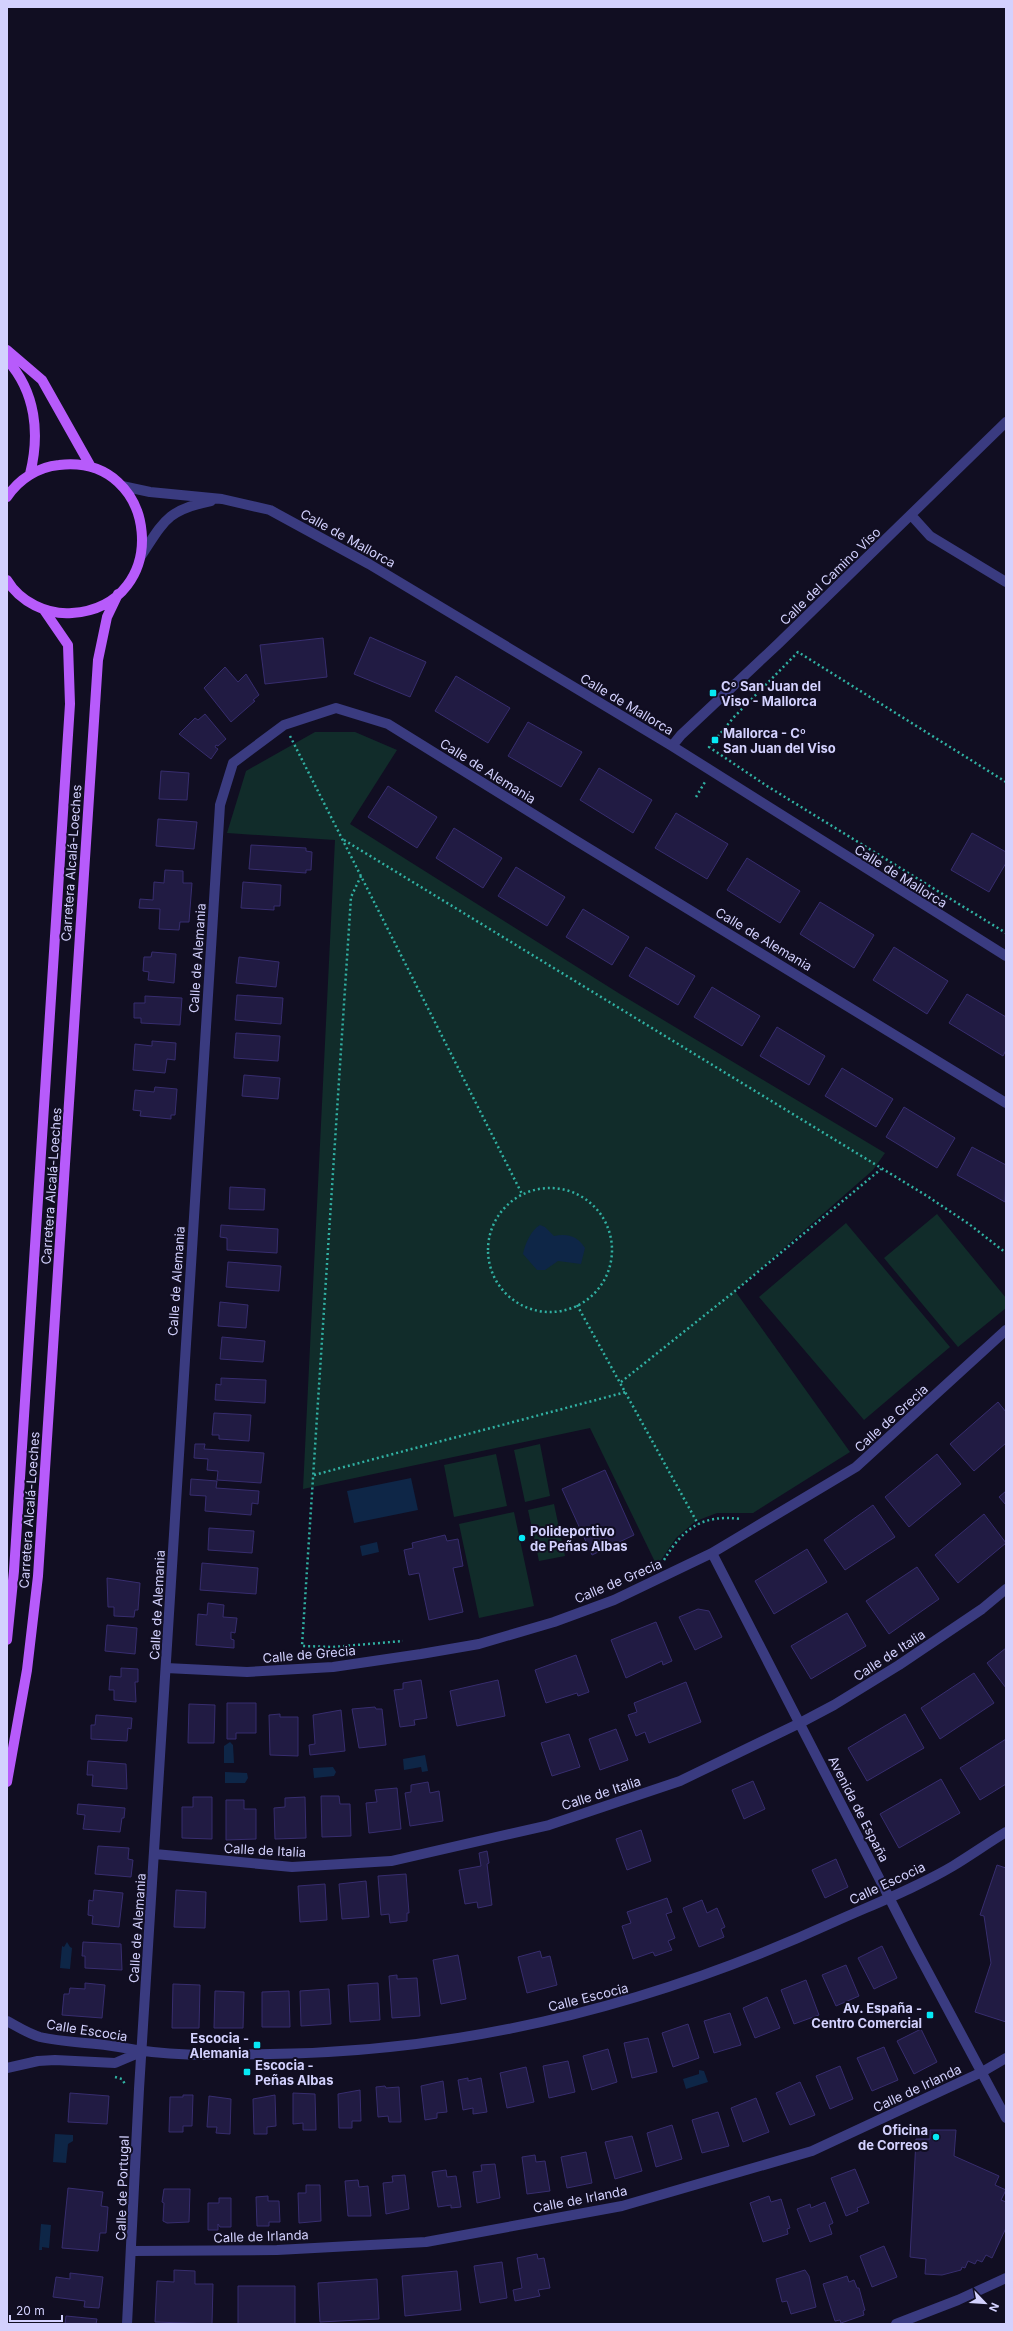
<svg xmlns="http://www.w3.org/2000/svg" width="1013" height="2331" viewBox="0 0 1013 2331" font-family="Inter,sans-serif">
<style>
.green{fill:#112c2a}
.water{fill:#0e2647}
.building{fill:#211b43;stroke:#372d6e}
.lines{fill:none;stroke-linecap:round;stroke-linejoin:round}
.path{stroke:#31b1a3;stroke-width:2.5;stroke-dasharray:2 3;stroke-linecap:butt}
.minor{stroke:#3a3b80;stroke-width:10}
.major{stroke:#b75bfb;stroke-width:10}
.poi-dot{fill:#06e8f4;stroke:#110e22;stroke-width:1.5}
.labels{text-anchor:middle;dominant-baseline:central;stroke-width:4;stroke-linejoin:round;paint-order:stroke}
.street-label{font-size:13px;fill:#d3d1fe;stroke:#110e22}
.poi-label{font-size:13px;font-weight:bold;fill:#d3d1fe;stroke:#110e22;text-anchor:start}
</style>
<rect width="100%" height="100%" fill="#110e22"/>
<path class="green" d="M315 732H355L397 750 350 824 620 994 885 1153 873 1170 735 1291 850 1452 753 1513H717L696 1521 676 1538 657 1566 590 1428 303 1489 335 840 227 833 246 771Z
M937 1214 1006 1298V1308L958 1347 884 1258Z
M846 1223 950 1347 864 1420 759 1297Z
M540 1444 550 1496 525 1502 514 1450Z
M496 1454 507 1506 454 1517 444 1465Z
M554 1504 565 1556 539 1561 528 1510Z
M514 1512 534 1606 479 1618 459 1524Z"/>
<path class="water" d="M540 1225 545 1227 554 1236C567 1233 578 1236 585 1248L581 1264 558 1261 545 1270H537L523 1254C525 1244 531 1230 540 1225Z
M411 1478 418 1510 354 1523 347 1491Z
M377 1542 379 1552 362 1556 360 1546Z
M230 1742 233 1745 234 1763H224V1746Z
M425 1755 428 1771 422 1772 421 1767 404 1770 403 1759Z
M333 1767 336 1772 334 1776 314 1778 313 1768Z
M225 1772 247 1773 248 1778 245 1783H225Z
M67 1942 70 1947 72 1948 70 1969 60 1968 62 1946 64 1947Z
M699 2070 704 2071 708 2082 686 2089 683 2079 699 2074Z
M55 2134 73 2135V2141L68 2144 66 2163 53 2162Z
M41 2224 51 2225 49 2248 42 2247V2250H39Z"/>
<path class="building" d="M370 637 426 662 410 697 354 674Z
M323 638 327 677 265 684 260 645Z
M225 667 238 682 246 674 259 695 253 700 255 701 231 722 204 688Z
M456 676 510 708 488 743 435 711Z
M205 714 226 739 218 746 216 745 215 747 218 749 211 759 179 734 195 718 198 720Z
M528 722 582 752 561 787 508 756Z
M599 768 652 800 633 833 580 800Z
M161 771 189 773 187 800 159 799Z
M388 786 437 817 417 848 368 817Z
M676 813 728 844 707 879 655 848Z
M158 819 197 822 194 849 156 846Z
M454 828 502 858 483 888 436 858Z
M972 833 1006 852V863L989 892 951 870Z
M251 845 306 848V851L312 852 311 870H306V873L249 869Z
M747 858 800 891 780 923 727 890Z
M516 867 565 897 547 926 498 896Z
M165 870 183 871V883H192L189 922H180L179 930 159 929 160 909 139 908 140 899 153 900 154 882 164 883Z
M243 882 281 885 280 906H274V910L241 908Z
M820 902 874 935 854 968 800 934Z
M583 909 629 937 612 965 566 937Z
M646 947 695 976 678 1005 629 976Z
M894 947 948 981 927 1014 873 980Z
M152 952 176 954 174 983 148 980 149 972 143 971 144 957H151Z
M239 957 279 962 276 987 236 983Z
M712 987 760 1016 742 1046 694 1017Z
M967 994 1006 1017V1050L1003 1056 949 1023Z
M237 995 283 998 281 1024 235 1020Z
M145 996 182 998 180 1025 141 1023V1018H134V1003H145Z
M777 1027 825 1056 809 1085 760 1056Z
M236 1033 280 1036 278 1061 234 1058Z
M152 1041 176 1043 175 1060 167 1059 165 1073 133 1070 135 1044 152 1046Z
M842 1068 893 1099 876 1127 825 1096Z
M244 1075 280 1078 278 1099 242 1096Z
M155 1087 177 1089 175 1115H171V1119L140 1116 141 1111 133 1110 135 1090 154 1092Z
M904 1107 955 1138 937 1168 886 1137Z
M972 1147 1006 1165 1005 1202 957 1175Z
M230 1187 265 1189 264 1210 229 1209Z
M221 1225 278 1229 277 1253 227 1250V1238L220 1237Z
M228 1262 281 1266 279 1291 226 1287Z
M220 1302 248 1305 246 1328 218 1326Z
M222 1337 265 1341 263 1362 220 1359Z
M221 1378 266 1380 265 1403 215 1400 216 1384 221 1385Z
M998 1402 1006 1412V1443L974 1471 950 1444Z
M214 1413 251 1415 249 1441 219 1439V1435H212Z
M195 1444H205L204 1449 264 1453 261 1483 217 1480 218 1471 207 1470 208 1459 194 1458Z
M937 1454 961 1484 909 1527 885 1497Z
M605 1470 634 1535 592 1555 562 1489Z
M191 1479 217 1481 216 1488 259 1491 258 1504 252 1503 251 1515 205 1511 206 1496 190 1495Z
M1006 1491V1505L999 1497Z
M873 1505 895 1537 845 1570 824 1540Z
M984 1514 1006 1543 958 1583 935 1555Z
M209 1528 254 1531 252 1553 208 1550Z
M445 1535 447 1541 458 1539 463 1566 453 1568 463 1612 429 1620 419 1573 409 1575 404 1550 413 1548 412 1543Z
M807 1549 827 1582 774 1614 755 1581Z
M202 1563 258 1568 256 1594 200 1590Z
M917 1567 939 1599 889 1634 866 1601Z
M107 1578 140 1583 138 1610H135L134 1617 114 1616V1607H108Z
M208 1603 224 1605 223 1617 237 1618 235 1633 231 1632V1639L234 1640V1648L196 1645 198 1614 207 1615Z
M698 1609 709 1611 722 1637 695 1650 679 1617Z
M847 1613 866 1646 811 1679 791 1646Z
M656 1622 672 1661 663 1665 662 1661 626 1678 611 1640Z
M107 1625 137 1628 135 1654 105 1651Z
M1006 1648V1688L987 1663Z
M576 1655 589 1692 578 1696 577 1693 546 1703 535 1670Z
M121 1668 138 1669V1682H135L136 1702 114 1700V1690H109L110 1676 121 1677Z
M974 1673 994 1703 940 1739 921 1708Z
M421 1680 427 1718 414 1720 415 1725 400 1727 394 1690 403 1689V1683Z
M498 1680 505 1716 457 1726 450 1691Z
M686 1682 701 1722 649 1743 645 1732 636 1736 628 1715 637 1712 634 1703Z
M227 1703H256V1733H236V1739H227Z
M189 1704 215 1705 214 1743H188Z
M375 1707 376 1709H382L386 1745 359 1748 352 1709Z
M341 1710 345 1751 310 1755 309 1745 315 1744 313 1715Z
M280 1714V1717H298V1756L270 1755 269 1715Z
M905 1714 924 1748 867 1781 848 1748Z
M96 1715 132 1718 131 1729 128 1728 127 1741 91 1739V1725H95Z
M616 1729 628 1760 600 1770 589 1739Z
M569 1734 580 1767 552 1776 541 1743Z
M1006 1739V1784L980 1800 960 1768Z
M88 1761 126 1764 127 1789 92 1786 93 1775H87Z
M941 1779 960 1813 899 1848 880 1814Z
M753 1781 765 1809 744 1819 732 1790Z
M428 1782 430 1793 439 1791 443 1821 410 1826 405 1793 411 1792V1785Z
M397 1788 401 1829 369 1833 366 1803 377 1802 375 1790Z
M321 1796H339L340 1804H350L351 1836 322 1837Z
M193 1797H212V1839L182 1838V1807H193Z
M305 1797 306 1838 275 1839 274 1808 285 1807V1798Z
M226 1800H244V1809H256V1839L226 1840Z
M78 1804 125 1808 124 1818H122L120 1832 83 1829 85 1815 77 1814Z
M641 1830 651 1861 627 1870 616 1839Z
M98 1846 129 1848 128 1859 133 1860 131 1877 95 1874Z
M487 1851 489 1863 487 1864 492 1905 478 1908 477 1902 465 1904 459 1870 481 1866 479 1853Z
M836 1859 848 1887 825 1898 812 1870Z
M997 1865 1006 1868V2022L975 2012 991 1963 984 1916 980 1915Z
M406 1874 409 1913H407V1921L390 1923 389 1914 381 1915 378 1876Z
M366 1881 369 1917 342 1919 339 1884Z
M325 1884 327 1920 300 1922 298 1886Z
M94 1890 123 1893 119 1927 92 1924 93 1916 88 1915 89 1900 93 1901Z
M176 1890 206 1892 205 1928 174 1927Z
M667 1898 672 1912 666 1914 675 1938 668 1941 672 1950 655 1956 653 1952 633 1959 622 1926 631 1923 627 1912Z
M702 1900 707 1913 717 1908 725 1927 721 1929 724 1937 699 1947 683 1908Z
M83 1942 121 1944 122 1970 85 1968V1956H82Z
M882 1946 897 1978 874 1989 858 1958Z
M540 1951 542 1958 550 1956 557 1985 527 1993 518 1957Z
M458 1955 466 1999 441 2004 433 1960Z
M846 1965 859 1996 836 2006 822 1975Z
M397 1975V1979L417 1978 420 2016 392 2018 389 1976Z
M806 1980 819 2015 794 2024 781 1990Z
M85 1983 105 1985 102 2018 62 2015 64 1994H69L70 1988 85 1989Z
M378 1983 380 2020 350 2022 348 1985Z
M173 1984 200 1985 199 2028H172Z
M329 1989 331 2024 301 2026 300 1991Z
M215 1991 244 1992 243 2028H214Z
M289 1991 290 2027H262V1992Z
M767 1997 780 2028 755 2038 743 2008Z
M730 2013 741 2045 714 2053 704 2021Z
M688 2024 699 2058 673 2067 662 2033Z
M921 2029 937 2062 914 2074 897 2041Z
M648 2038 657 2072 632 2078 624 2043Z
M884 2047 898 2080 872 2091 857 2058Z
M608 2049 617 2082 592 2090 583 2056Z
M568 2061 575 2092 549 2098 543 2066Z
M840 2066 853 2099 830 2109 816 2076Z
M526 2067 534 2102 507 2108 500 2073Z
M468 2078V2081L481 2078 487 2112 473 2114V2108L463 2110 458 2080Z
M443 2081 447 2112 437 2113V2118L425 2120 421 2086Z
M800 2082 815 2115 790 2125 776 2093Z
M385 2086 386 2088 399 2087 401 2122H389L388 2116 378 2117 376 2087Z
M360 2090 361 2121H352V2128H339L338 2094Z
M70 2093 109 2096 107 2124 68 2122Z
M293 2093 315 2094 316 2130H303V2123L293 2124Z
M183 2095H193L192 2126H183V2132H169L170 2097H183Z
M275 2095 276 2126 267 2127V2134H254L253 2099Z
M209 2096 231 2099 230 2134 216 2133 217 2127H207Z
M756 2098 769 2132 743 2142 731 2108Z
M718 2112 729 2146 702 2153 692 2120Z
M672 2125 682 2159 656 2167 647 2133Z
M930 2130H956L954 2156 999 2176 995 2185 1006 2190 1001 2200 1006 2202V2228L992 2258 986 2255 982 2262 977 2260 975 2264 968 2261 965 2268 962 2267 961 2270 942 2275 925 2274 926 2259 910 2257 916 2139H930Z
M632 2136 642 2171 615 2179 605 2142Z
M586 2152 592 2183 567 2188 561 2157Z
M535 2155 536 2162 545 2161 550 2191 527 2194 522 2157Z
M495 2164 500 2198 477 2203 473 2172 482 2171 481 2165Z
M855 2169 869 2203 857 2208 858 2211 846 2216 831 2178Z
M446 2170 447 2177 456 2176 461 2207 451 2208V2205L438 2207 432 2172Z
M405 2175 409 2209 386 2214 383 2183 393 2182 392 2176Z
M358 2180 359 2187 368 2186 371 2216H348L345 2181Z
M306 2185H320L321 2221 299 2223 298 2193H306Z
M68 2188 103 2192 101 2206 108 2207 106 2233H100L98 2251 62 2248Z
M164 2189H190L189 2222 167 2223 163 2221 164 2203 162 2202Z
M268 2196V2201H279L280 2222H269V2226H257L256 2197Z
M769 2196 771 2202 781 2199 790 2228 787 2229 788 2234 763 2242 750 2203Z
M219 2198H231V2227H220L218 2224V2230H208V2203H219Z
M825 2202 833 2223 829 2225 832 2234 810 2242 797 2209 810 2204 811 2208Z
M884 2246 897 2277 872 2287 860 2256Z
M537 2254 538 2259 544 2258 550 2288 538 2290 540 2296 515 2301 513 2290 522 2288 517 2258Z
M502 2262 507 2298 480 2303 474 2266Z
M174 2270 195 2271V2284H213L212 2324 155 2322 157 2281 174 2282Z
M805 2270 809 2276 816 2307 791 2314 787 2301 782 2302 776 2279Z
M457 2271 461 2310 405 2316 402 2276Z
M70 2273 103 2277 99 2308 84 2307 85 2301 53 2297 56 2277 70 2279Z
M847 2276 849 2282 854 2280 857 2288H859L865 2310 863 2311 864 2315 841 2323 840 2320 835 2321 823 2284Z
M377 2279 379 2319 320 2322 318 2283Z
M238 2286H295V2324H238Z
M66 2316 97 2319 96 2324H65Z"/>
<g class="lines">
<path class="path" d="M290 736 522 1194
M1006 782 798 652 734 717 709 747 767 786 1006 933
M696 797 705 782
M344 840 927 1196 969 1224 1006 1253
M361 876 351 897 302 1646 333 1647 403 1641
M488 1250a62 62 0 1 1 124 0a62 62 0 1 1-124 0Z
M577 1305 698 1524
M621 1382 735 1291 881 1169
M314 1475 626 1392
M664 1560C683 1528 703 1514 741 1519
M115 2077 122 2079 125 2084"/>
<path class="minor" d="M122 486 150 492 222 499 270 510 369 564 672 746 1006 956
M911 515 930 536 1006 582
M141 556C164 521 167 510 211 501
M672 746 681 735 778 644 1006 422
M712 1553 914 1946 1006 2118
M166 1668 247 1672 333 1667 421 1654 479 1644 554 1622 614 1600 712 1553 856 1467 1006 1330
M155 1854 292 1867 391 1861 549 1825 680 1781 800 1723 834 1705 899 1665 982 1609 1006 1589
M7 2021C18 2027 29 2034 40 2037 65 2043 93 2042 119 2047 170 2057 218 2055 270 2054 468 2052 655 2004 834 1922 874 1904 916 1888 953 1866 971 1855 988 1843 1006 1832
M7 2068 38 2061 55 2060 115 2063 141 2052
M132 2251 277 2250 426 2242 622 2206 812 2151 982 2072 1006 2058
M127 2324 139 2089 220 805 233 763 284 725 336 708 388 724 575 840 1006 1103
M896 2324 958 2300 1006 2278"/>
<path class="major" d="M7 350 42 380 91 467
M7 360C36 392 40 434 30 474
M7 497C19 479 38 467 59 465 160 453 174 606 72 613 47 615 20 602 7 580
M7 1640 14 1571 70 704 68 645 44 610
M7 1782 27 1670 38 1576 98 660 107 617 118 594"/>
</g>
<g class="poi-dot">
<rect x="709" y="689" width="8" height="8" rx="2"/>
<rect x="711" y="736" width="8" height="8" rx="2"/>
<circle cx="522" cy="1538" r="4"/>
<rect x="926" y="2011" width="8" height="8" rx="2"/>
<rect x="253" y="2041" width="8" height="8" rx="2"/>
<rect x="243" y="2068" width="8" height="8" rx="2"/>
<circle cx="936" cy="2137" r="4"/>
</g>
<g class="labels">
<g class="street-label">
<text transform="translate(348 538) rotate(29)">Calle de Mallorca</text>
<text transform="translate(830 576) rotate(-44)">Calle del Camino Viso</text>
<text transform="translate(627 704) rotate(31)">Calle de Mallorca</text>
<text transform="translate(488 771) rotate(32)">Calle de Alemania</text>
<text transform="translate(71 863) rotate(-86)">Carretera Alcalá-Loeches</text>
<text transform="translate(901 876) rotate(32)">Calle de Mallorca</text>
<text transform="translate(764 939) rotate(31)">Calle de Alemania</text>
<text transform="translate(197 958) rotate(-86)">Calle de Alemania</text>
<text transform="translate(51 1186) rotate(-86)">Carretera Alcalá-Loeches</text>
<text transform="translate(176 1281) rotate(-86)">Calle de Alemania</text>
<text transform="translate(891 1418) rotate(-42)">Calle de Grecia</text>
<text transform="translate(29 1510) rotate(-86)">Carretera Alcalá-Loeches</text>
<text transform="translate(618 1581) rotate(-23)">Calle de Grecia</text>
<text transform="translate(157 1605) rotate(-87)">Calle de Alemania</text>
<text transform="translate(309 1654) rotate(-5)">Calle de Grecia</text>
<text transform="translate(889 1655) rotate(-33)">Calle de Italia</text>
<text transform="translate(601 1793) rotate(-18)">Calle de Italia</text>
<text transform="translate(859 1809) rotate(63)">Avenida de España</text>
<text transform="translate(265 1850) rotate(3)">Calle de Italia</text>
<text transform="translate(887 1883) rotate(-25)">Calle Escocia</text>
<text transform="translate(137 1928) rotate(-86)">Calle de Alemania</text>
<text transform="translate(588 1997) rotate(-14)">Calle Escocia</text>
<text transform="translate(87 2030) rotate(9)">Calle Escocia</text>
<text transform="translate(917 2088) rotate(-25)">Calle de Irlanda</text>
<text transform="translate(122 2188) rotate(-88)">Calle de Portugal</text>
<text transform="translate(580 2199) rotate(-11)">Calle de Irlanda</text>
<text transform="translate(261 2236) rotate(-2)">Calle de Irlanda</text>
</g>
<g class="poi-label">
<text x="721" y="686">Cº San Juan del<tspan x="721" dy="15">Viso - Mallorca</tspan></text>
<text x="723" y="733">Mallorca - Cº<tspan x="723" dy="15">San Juan del Viso</tspan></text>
<text x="530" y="1531">Polideportivo<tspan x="530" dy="15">de Peñas Albas</tspan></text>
<text x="922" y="2008" text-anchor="end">Av. España -<tspan x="922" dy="15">Centro Comercial</tspan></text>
<text x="249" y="2038" text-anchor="end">Escocia -<tspan x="249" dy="15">Alemania</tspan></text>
<text x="255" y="2065">Escocia -<tspan x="255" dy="15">Peñas Albas</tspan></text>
<text x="928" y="2130" text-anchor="end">Oficina<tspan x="928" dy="15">de Correos</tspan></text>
</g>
</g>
<rect width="1013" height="2331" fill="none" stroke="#d3d1fe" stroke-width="16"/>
<g transform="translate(985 2303) rotate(115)" stroke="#110e22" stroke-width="3" paint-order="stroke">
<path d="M0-3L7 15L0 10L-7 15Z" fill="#d3d1fe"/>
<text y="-6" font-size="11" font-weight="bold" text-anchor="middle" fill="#d3d1fe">N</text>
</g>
<path d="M10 2315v6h52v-6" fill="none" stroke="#d3d1fe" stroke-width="2"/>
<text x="16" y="2315" font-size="12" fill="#d3d1fe" stroke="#110e22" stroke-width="3" paint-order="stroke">20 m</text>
</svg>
